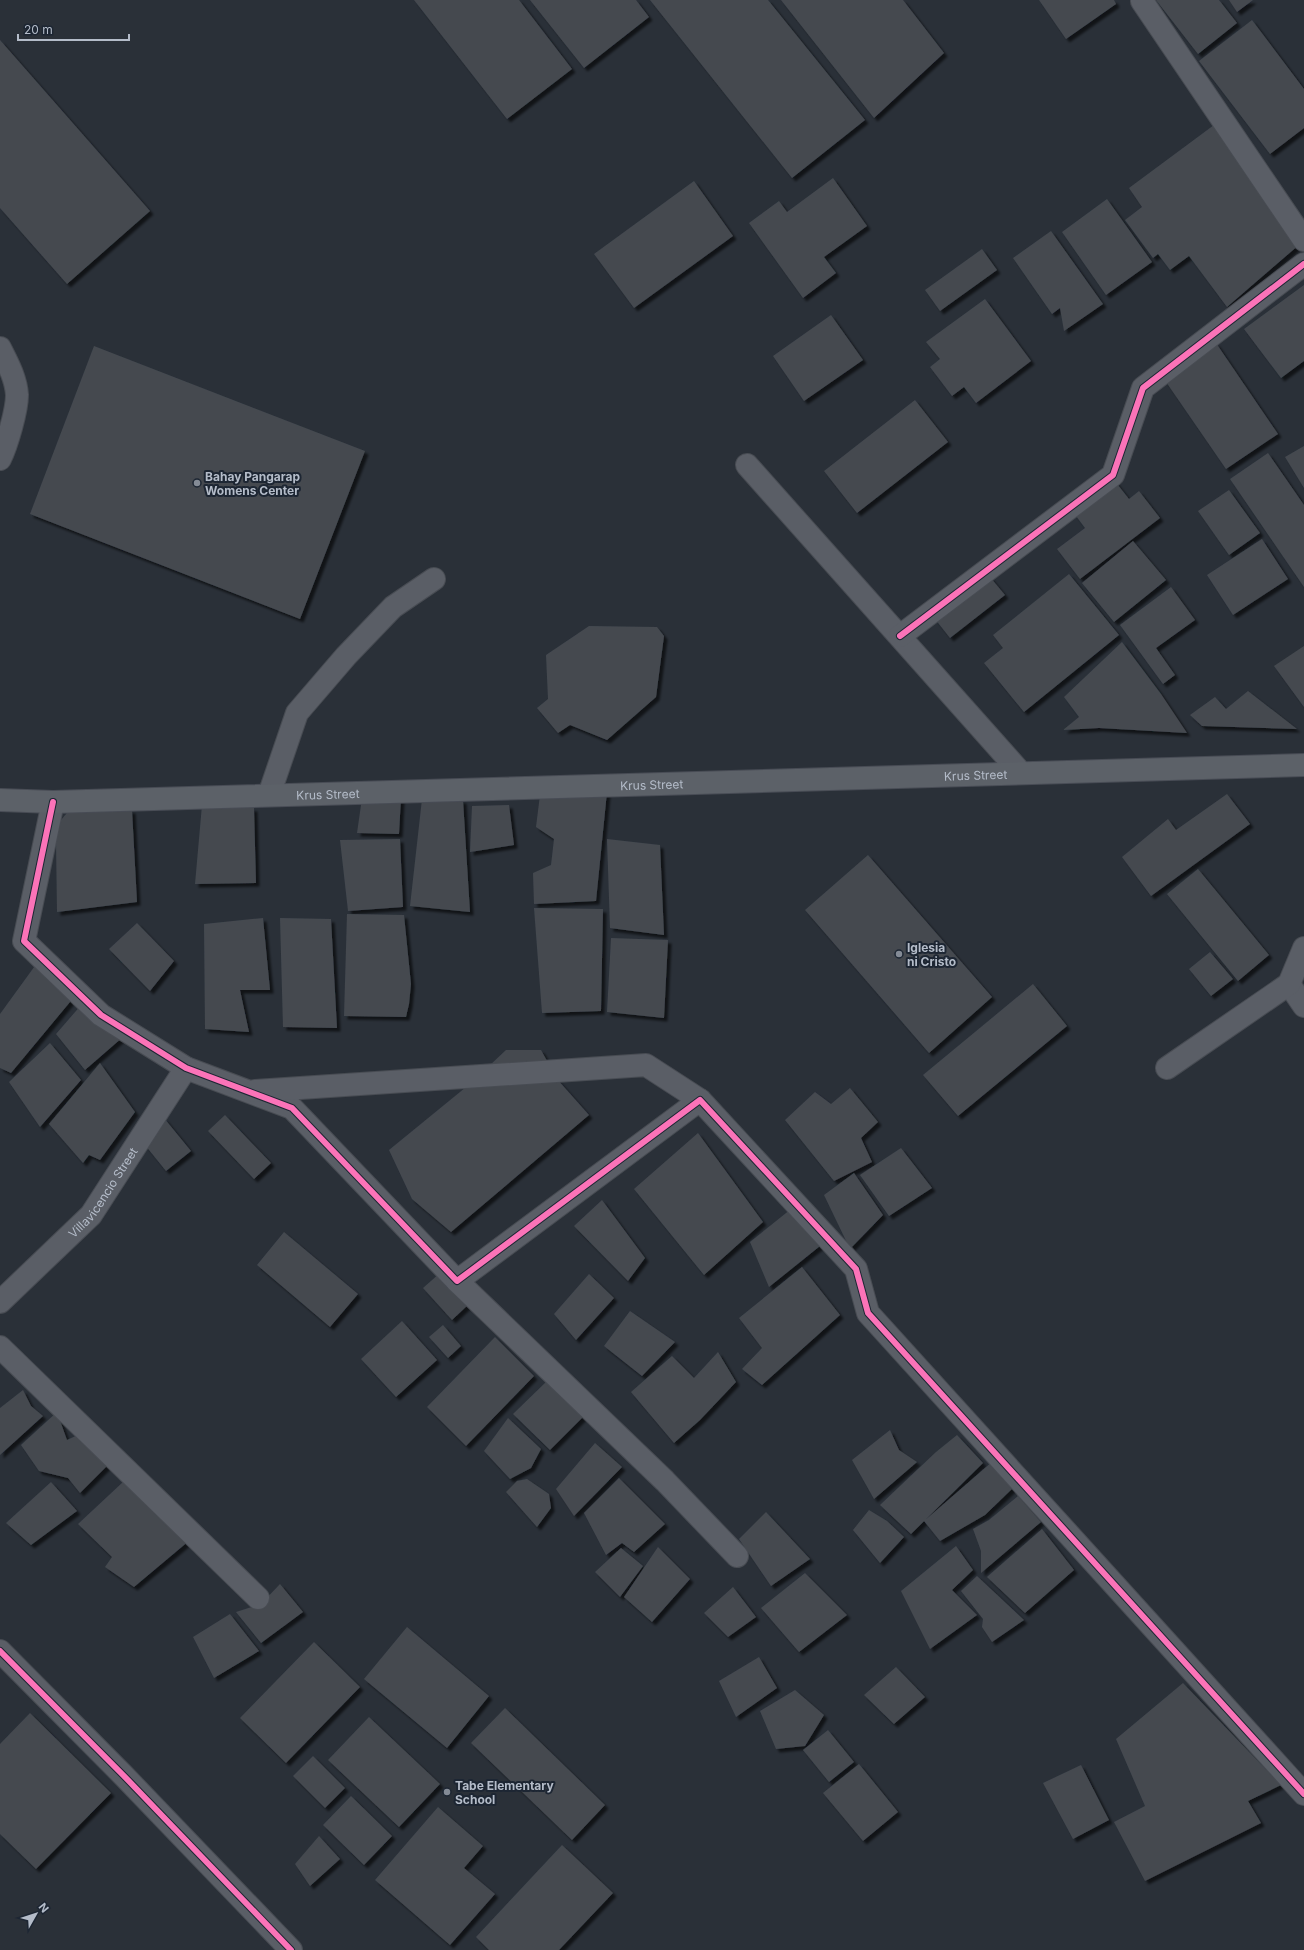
<svg xmlns="http://www.w3.org/2000/svg" width="1304" height="1950" viewBox="0 0 1304 1950" font-family="Inter,sans-serif">
<style>
.building{fill:#444950;filter:url(#shadow)}
.lines{fill:none;stroke-linecap:round;stroke-linejoin:round}
.minor-casing{stroke:#484c53;stroke-width:24}
.major-casing{stroke:#484c55;stroke-width:24}
.minor{stroke:#5a5e66;stroke-width:22}
.major{stroke:#5c6168;stroke-width:22}
.cycleway-casing{stroke:#1d2633;stroke-width:8}
.cycleway{stroke:#fb73b8;stroke-width:6}
.poi-dot{fill:#848b96;stroke:#1d2633;stroke-width:1.5}
.labels{text-anchor:middle;dominant-baseline:central;stroke-width:4;stroke-linejoin:round;paint-order:stroke}
.poi-label{font-size:12px;font-weight:bold;fill:#b4bcc9;stroke:#1d2633;text-anchor:start}
.street-label{font-size:12px;fill:#b4bcc9;stroke:#1d2633}
</style>
<defs>
<filter id="shadow"><feDropShadow dx="3.5" dy="3.5" stdDeviation="1" flood-color="#0009"/></filter>
</defs>
<rect width="100%" height="100%" fill="#2a3038"/>
<path class="building" d="M414 0H519L572 69 507 119Z
M530 0H636L649 17 584 68Z
M650 0H768L865 120 792 178Z
M781 0H903L944 53 874 118Z
M1039 0H1114L1116 4 1066 39Z
M1156 0H1219L1237 23 1198 54Z
M1229 0H1253L1237 12Z
M1252 20 1304 89V128L1270 154 1199 61Z
M0 40 150 211 67 284 0 208Z
M1214 125 1300 244 1227 307 1189 256 1170 270 1158 254 1153 258 1125 220 1142 207 1129 188Z
M833 178 867 226 824 257 836 273 803 298 749 223 779 201 787 212Z
M694 181 733 236 634 308 594 254Z
M1107 199 1152 262 1106 295 1062 232Z
M1051 231 1103 304 1064 331 1060 308 1052 314 1013 258Z
M982 249 997 270 940 311 925 290Z
M1304 285V361L1281 378 1244 329Z
M985 299 1031 361 976 403 964 387 952 396 930 367 940 359 926 342Z
M831 315 863 360 804 401 773 356Z
M1216 343 1278 434 1226 469 1164 379Z
M94 346 365 451 300 619 30 514Z
M915 400 948 442 857 513 824 471Z
M1304 446V488L1285 457Z
M1268 453 1304 505V587L1230 479Z
M1114 480 1129 499 1139 491 1160 518 1080 579 1057 549 1085 528 1073 512Z
M1229 490 1260 533 1229 555 1198 511Z
M1262 539 1288 579 1233 615 1207 575Z
M1133 541 1166 580 1114 622 1082 583Z
M1069 574 1119 635 1024 712 984 663 1003 648 993 635Z
M990 577 1005 595 950 638 935 619Z
M1171 587 1195 620 1156 648 1175 675 1163 684 1120 625Z
M589 626 657 627 664 636 656 697 607 740 570 725 558 733 537 708 548 699 546 655Z
M1122 642 1161 694 1187 733 1099 728 1063 730 1079 717 1064 697Z
M1304 646V707L1274 666Z
M1248 691 1297 729 1202 726 1190 715 1215 697 1226 709Z
M607 792 596 901 534 904 533 873 551 865 554 839 536 827 540 795Z
M1227 794 1250 824 1151 896 1122 857 1168 819 1176 830Z
M362 798H401L399 834 357 833Z
M422 799 463 800 470 912 410 906Z
M202 805 254 808 256 883 195 884Z
M509 805 514 845 470 852 472 806Z
M71 808 132 810 137 902 57 912 56 842 61 820Z
M400 839 403 907 348 911 340 840Z
M607 839 660 845 664 935 610 928Z
M868 855 992 997 929 1053 805 910Z
M1198 869 1269 955 1238 981 1167 894Z
M534 908 603 909 601 1011 542 1013Z
M347 914 404 915 411 984 409 1004 406 1017 344 1016Z
M263 918 270 990H240L249 1032 205 1029 204 924Z
M280 918 331 919 337 1028 283 1027Z
M137 923 174 961 150 991 109 949Z
M611 938 668 940 664 1018 607 1012Z
M1210 952 1233 979 1211 996 1189 969Z
M37 963 75 996 11 1073 0 1068V1014Z
M1033 984 1067 1026 958 1116 923 1075Z
M82 1004 123 1037 85 1070 56 1034Z
M50 1043 81 1080 40 1127 9 1082Z
M506 1050H541L557 1079 589 1115 451 1232 412 1199 389 1150 471 1083Z
M100 1063 135 1112 100 1160 89 1155 83 1163 49 1124Z
M850 1088 878 1122 861 1138 872 1162 834 1181 785 1120 815 1092 831 1104Z
M225 1115 271 1163 254 1179 208 1131Z
M164 1118 191 1151 166 1171 145 1145Z
M698 1133 763 1222 704 1275 634 1189Z
M901 1148 932 1188 889 1216 860 1175Z
M854 1173 883 1215 850 1249 824 1195Z
M602 1200 645 1258 628 1281 574 1226Z
M791 1209 825 1242 769 1287 750 1242Z
M284 1232 358 1294 330 1327 257 1265Z
M802 1267 840 1315 762 1385 742 1369 762 1348 739 1318Z
M440 1273 469 1304 452 1320 423 1288Z
M589 1274 614 1298 576 1340 554 1314Z
M630 1311 675 1342 642 1376 604 1346Z
M402 1321 437 1360 396 1397 361 1359Z
M443 1325 461 1346 448 1358 429 1337Z
M495 1337 534 1376 466 1446 427 1407Z
M718 1352 736 1382 700 1420 674 1443 631 1392 672 1356 694 1378Z
M547 1381 583 1417 550 1450 513 1414Z
M23 1390 31 1406 43 1416 0 1455V1408Z
M57 1412 67 1440 82 1433 110 1463 80 1493 68 1478 39 1471 21 1445Z
M508 1418 541 1449 531 1468 510 1479 484 1451Z
M890 1430 899 1450 917 1462 874 1499 852 1460Z
M957 1435 983 1463 911 1534 880 1505 936 1452Z
M595 1443 622 1467 574 1516 556 1489Z
M993 1461 1013 1488 985 1515 940 1541 924 1521Z
M619 1478 665 1524 634 1552 622 1543 606 1555 584 1513Z
M527 1479 549 1494 551 1508 537 1527 506 1492 517 1481Z
M51 1482 77 1511 31 1545 6 1523Z
M123 1482 190 1540 134 1587 105 1567 112 1557 78 1524Z
M1018 1496 1041 1522 981 1573V1551L973 1529 989 1520Z
M869 1510 887 1521 904 1537 880 1563 853 1530Z
M766 1512 810 1559 771 1586 739 1539Z
M1042 1529 1074 1570 1025 1613 987 1577Z
M956 1546 973 1570 952 1590 977 1615 930 1649 901 1591Z
M658 1547 690 1579 652 1622 624 1597Z
M621 1548 643 1566 620 1597 595 1572Z
M805 1573 847 1615 799 1652 761 1608Z
M977 1576 1024 1620 992 1642 982 1627 983 1619 961 1591Z
M280 1584 303 1612 261 1643 236 1612 261 1604Z
M733 1587 756 1617 728 1637 704 1613Z
M230 1614 259 1651 214 1678 193 1637Z
M407 1627 489 1696 447 1748 364 1679Z
M314 1642 360 1687 286 1763 240 1718Z
M759 1657 777 1688 736 1717 719 1681Z
M896 1667 925 1697 894 1724 864 1695Z
M1183 1683 1281 1785 1248 1801 1261 1823 1145 1881 1114 1822 1145 1806 1116 1739Z
M795 1690 824 1715 805 1746 776 1749 760 1711Z
M505 1708 605 1805 572 1840 471 1743Z
M30 1713 111 1793 36 1869 0 1834V1744Z
M369 1717 440 1784 399 1827 328 1760Z
M828 1730 854 1762 829 1782 803 1750Z
M313 1756 345 1788 325 1808 293 1776Z
M859 1764 898 1812 863 1841 823 1793Z
M1081 1765 1109 1820 1073 1839 1043 1783Z
M351 1796 392 1836 364 1865 323 1825Z
M438 1807 483 1846 464 1868 495 1894 450 1945 375 1880Z
M319 1836 340 1859 310 1886 295 1864Z
M562 1845 613 1893 559 1950H489L476 1937Z"/>
<g class="lines">
<defs>
<g id="minor">
<path d="M1142 1 1304 240"/>
<path d="M0 348C7 362 16 378 17 395 17 410 7 445 0 459"/>
<path d="M747 465 1021 773"/>
<path d="M900 636 1113 475 1143 388 1304 264"/>
<path d="M269 795 297 713 346 656 393 607 434 579"/>
<path d="M53 802 24 941 101 1015 186 1068 292 1108 457 1281 700 1100 856 1269 868 1313 1304 1794"/>
<path d="M1289 984 1304 1006"/>
<path d="M1167 1068 1289 984 1304 948"/>
<path d="M255 1091 646 1065 700 1100"/>
<path d="M457 1281 665 1481 737 1556"/>
<path id="s1" d="M0 1302 91 1215 186 1068"/>
<path d="M0 1347 258 1598"/>
<path d="M0 1651 124 1776 291 1950"/>
</g>
<g id="major">
<path id="s2" d="M0 800 53 802 1304 765"/>
</g>
</defs>
<use href="#minor" class="minor-casing"/>
<use href="#major" class="major-casing"/>
<use href="#minor" class="minor"/>
<use href="#major" class="major"/>
<defs>
<path id="cycleway" d="M900 636 1113 475 1143 388 1304 264
M53 802 24 941 101 1015 186 1068 292 1108 457 1281 700 1100 856 1269 868 1313 1304 1794
M0 1651 124 1776 291 1950"/>
</defs>
<use href="#cycleway" class="cycleway-casing"/>
<use href="#cycleway" class="cycleway"/>
</g>
<g class="poi-dot">
<circle cx="197" cy="483" r="4"/>
<circle cx="899" cy="954" r="4"/>
<circle cx="447" cy="1792" r="4"/>
</g>
<g class="labels">
<g class="poi-label">
<text x="205" y="476">Bahay Pangarap<tspan x="205" dy="14">Womens Center</tspan></text>
<text x="907" y="947">Iglesia<tspan x="907" dy="14">ni Cristo</tspan></text>
<text x="455" y="1785">Tabe Elementary<tspan x="455" dy="14">School</tspan></text>
</g>
<g class="street-label">
<text stroke="none"><textPath href="#s2" startOffset="976">Krus Street</textPath></text>
<text stroke="none"><textPath href="#s2" startOffset="652">Krus Street</textPath></text>
<text stroke="none"><textPath href="#s2" startOffset="328">Krus Street</textPath></text>
<text stroke="none"><textPath href="#s1" startOffset="151">Villavicencio Street</textPath></text>
</g>
</g>
<g transform="translate(36 1914) rotate(51)" stroke="#1d2633" stroke-width="3" paint-order="stroke">
<path d="M0-3L7 15L0 10L-7 15Z" fill="#b4bcc9"/>
<text y="-6" font-size="11" font-weight="bold" text-anchor="middle" fill="#b4bcc9">N</text>
</g>
<path d="M18 34v6h111v-6" fill="none" stroke="#b4bcc9" stroke-width="2"/>
<text x="24" y="34" font-size="12" fill="#b4bcc9" stroke="#1d2633" stroke-width="3" paint-order="stroke">20 m</text>
</svg>
